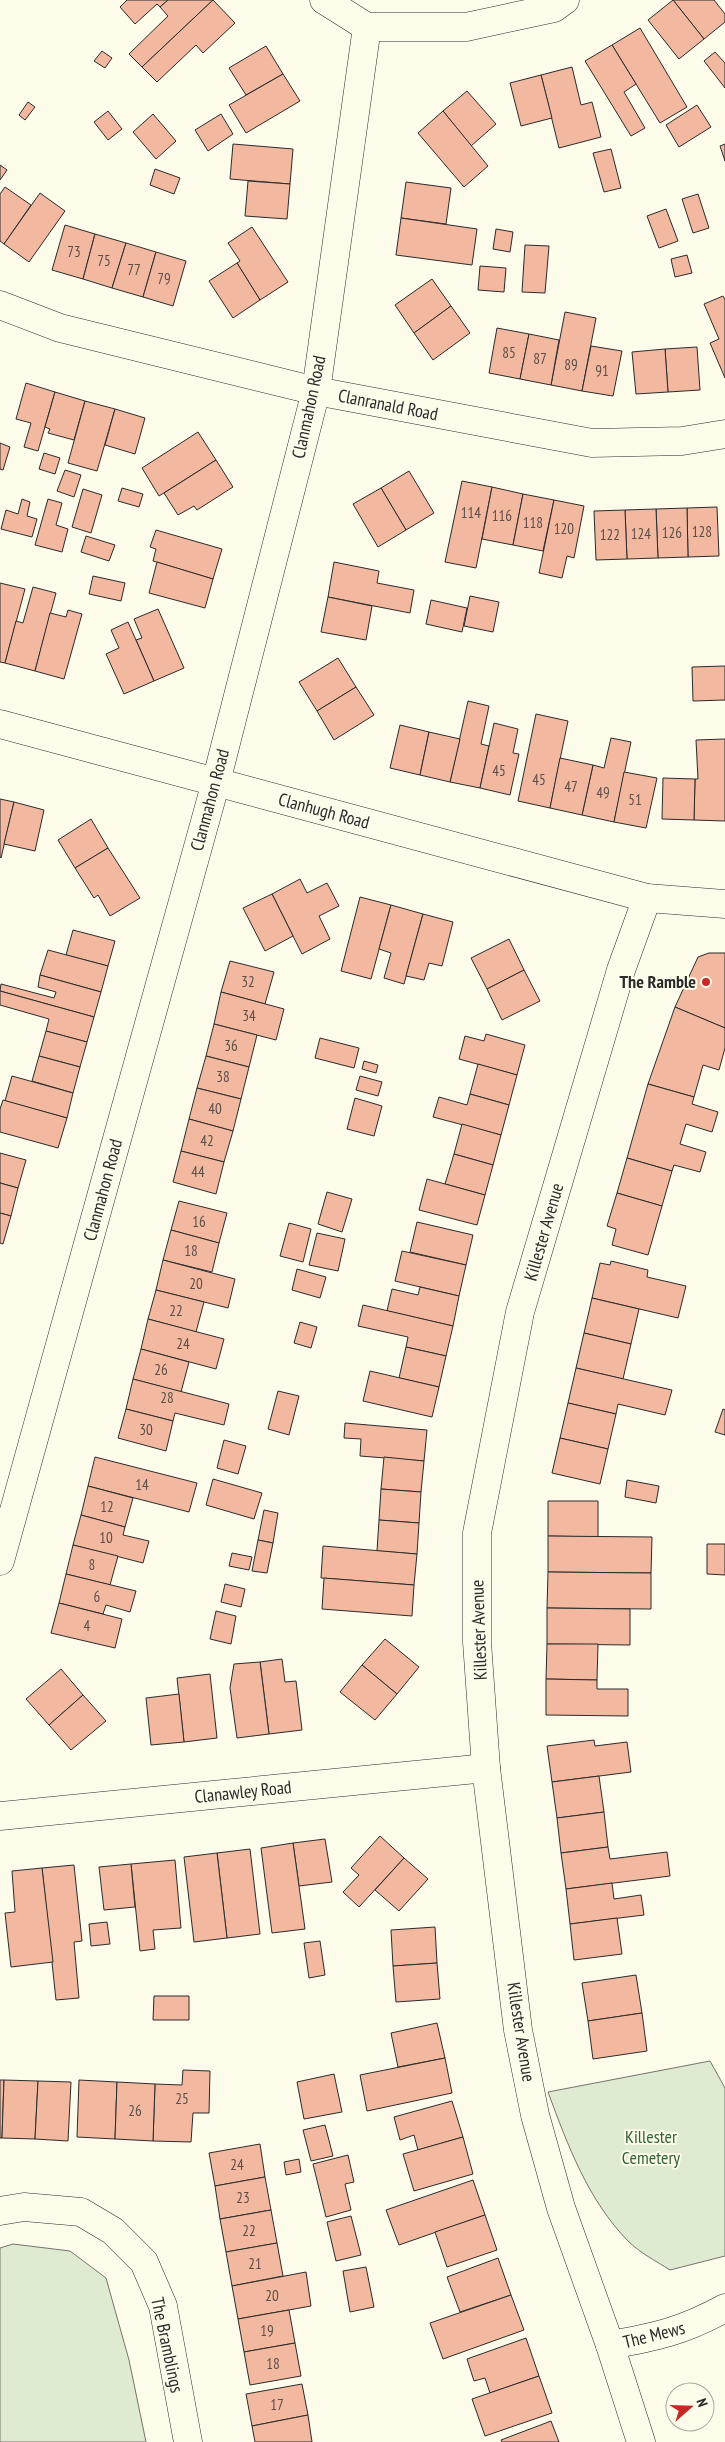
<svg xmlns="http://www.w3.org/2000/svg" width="725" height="2442" font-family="'PT Sans Narrow',sans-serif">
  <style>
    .green { fill: #deebd1; stroke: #74746e }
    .building { fill: #f2b8a0; stroke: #2b2b2b }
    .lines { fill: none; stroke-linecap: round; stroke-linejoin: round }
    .street-casing { stroke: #2b2b2b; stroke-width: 29 }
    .street { stroke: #fdfbea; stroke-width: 28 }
    .poi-dot { fill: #c62828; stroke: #fdfbea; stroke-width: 2 }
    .labels { text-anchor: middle; stroke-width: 4; stroke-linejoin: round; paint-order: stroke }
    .number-label { font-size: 15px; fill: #5d4e48 }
    .street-label { font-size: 18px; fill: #2b2b2b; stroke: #fdfbea }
    .poi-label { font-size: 18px; font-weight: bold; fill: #2b2b2b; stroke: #fdfbea; text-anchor: end }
    .park-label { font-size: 18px; fill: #34623c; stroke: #fdfbea }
  </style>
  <rect width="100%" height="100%" fill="#fdfbea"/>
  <!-- green -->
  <g class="green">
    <path d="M710 2061 725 2088V2256L670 2270C656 2261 640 2253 628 2241 588 2200 568 2146 548 2092Z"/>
    <path d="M13 2244 70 2251 106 2278 129 2360 146 2442H0V2248Z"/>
  </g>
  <!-- building -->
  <g class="building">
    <path d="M127 0H168L160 7 157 4 135 24 120 7Z"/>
    <path d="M168 0H213L142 67 129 54 168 16 160 7Z"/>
    <path d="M213 0 235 23 203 53 196 45 157 82 142 67Z"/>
    <path d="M673 0H714L725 14V22L704 39Z"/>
    <path d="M673 0 704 39 679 59 648 20Z"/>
    <path d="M640 28 687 107 660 123 612 45Z"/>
    <path d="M612 45 636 84 624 92 645 128 631 136 585 61Z"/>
    <path d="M266 46 283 74 246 95 229 68Z"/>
    <path d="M102 51 112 58 105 68 94 61Z"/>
    <path d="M715 52 725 63V88L704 61Z"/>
    <path d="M572 67 581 105 592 102 601 137 559 148 541 75Z"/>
    <path d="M283 74 300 101 246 133 229 105Z"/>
    <path d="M541 75 552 118 521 126 510 83Z"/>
    <path d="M467 91 496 124 471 146 443 111Z"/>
    <path d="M28 102 35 107 25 120 19 115Z"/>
    <path d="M697 105 711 127 679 147 666 125Z"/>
    <path d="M108 111 122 129 108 140 94 122Z"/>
    <path d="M443 111 488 166 464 187 418 133Z"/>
    <path d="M153 114 176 141 156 159 133 132Z"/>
    <path d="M221 114 233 134 208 151 195 130Z"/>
    <path d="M233 144 293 149 290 184 230 179Z"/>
    <path d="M725 144V161L720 146Z"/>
    <path d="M611 149 621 188 604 192 593 153Z"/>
    <path d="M0 165 7 170 0 180Z"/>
    <path d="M155 169 180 178 174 194 150 185Z"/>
    <path d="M248 181 290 184 287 219 245 216Z"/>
    <path d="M406 182 451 188 446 224 401 218Z"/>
    <path d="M5 187 31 205 4 244 0 241V194Z"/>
    <path d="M40 193 65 211 29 262 4 244Z"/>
    <path d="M698 194 709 228 693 233 682 199Z"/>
    <path d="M666 209 678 241 659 248 647 216Z"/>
    <path d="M401 218 477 229 472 265 396 255Z"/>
    <path d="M65 225 95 234 83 279 52 270Z"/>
    <path d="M252 227 288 282 260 300 237 263 240 261 228 243Z"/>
    <path d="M496 229 513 232 510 252 493 249Z"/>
    <path d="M95 234 126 243 112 288 83 279Z"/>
    <path d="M126 243 156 252 143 297 112 288Z"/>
    <path d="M525 245 549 246 545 293 522 292Z"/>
    <path d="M156 252 186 261 173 306 143 297Z"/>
    <path d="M687 255 692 273 675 277 671 259Z"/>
    <path d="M237 263 260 300 233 318 209 281Z"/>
    <path d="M480 266 506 268 504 292 478 290Z"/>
    <path d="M432 279 451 306 414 333 395 305Z"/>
    <path d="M723 296 725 300V378L710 343 719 339 704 304Z"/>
    <path d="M451 306 470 333 433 360 414 333Z"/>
    <path d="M565 312 596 318 582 391 551 385Z"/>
    <path d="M497 328 529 334 520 379 489 373Z"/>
    <path d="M529 334 559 340 551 385 520 379Z"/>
    <path d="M591 346 622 351 613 396 582 391Z"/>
    <path d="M697 347 700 390 668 392 665 349Z"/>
    <path d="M665 349 668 392 636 394 632 352Z"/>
    <path d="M26 383 55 392 38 451 24 447 31 423 16 419Z"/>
    <path d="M55 392 85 401 74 440 48 433 50 429 45 427Z"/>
    <path d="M85 401 115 409 97 471 68 463Z"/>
    <path d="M115 409 145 418 135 454 105 445Z"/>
    <path d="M198 432 216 460 159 496 142 468Z"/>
    <path d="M0 443 10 447 3 470 0 469Z"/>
    <path d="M44 453 60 458 55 474 39 469Z"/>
    <path d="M216 460 233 487 197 510 194 506 178 515 164 493Z"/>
    <path d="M65 470 81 475 74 497 57 491Z"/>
    <path d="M409 471 434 513 406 530 381 488Z"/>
    <path d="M462 481 492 487 476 568 445 562Z"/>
    <path d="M492 487 523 494 513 545 482 539Z"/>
    <path d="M122 488 143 494 139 507 118 501Z"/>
    <path d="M381 488 406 530 378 547 353 504Z"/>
    <path d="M83 489 102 495 91 533 72 527Z"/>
    <path d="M523 494 554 500 543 551 513 545Z"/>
    <path d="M22 499 30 502 27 516 37 519 32 537 1 529 6 510 18 514Z"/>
    <path d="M48 499 62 503 56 525 68 529 62 552 35 545Z"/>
    <path d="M554 500 584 506 574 558 567 556 562 578 539 573Z"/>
    <path d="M717 507 719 556 688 557 687 508Z"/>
    <path d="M687 508 688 557 658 558 656 509Z"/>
    <path d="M656 509 658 558 627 559 625 510Z"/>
    <path d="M625 510 627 559 596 560 594 511Z"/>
    <path d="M156 530 222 549 213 579 153 561 156 549 150 547Z"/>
    <path d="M86 536 115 545 109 561 81 552Z"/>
    <path d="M157 562 213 579 205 608 149 593Z"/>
    <path d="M334 562 379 571 377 583 414 590 410 613 328 597Z"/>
    <path d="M93 576 125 583 121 601 89 594Z"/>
    <path d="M0 583 25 589 5 663 0 662Z"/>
    <path d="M33 587 56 593 35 671 5 663 16 621 23 623Z"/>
    <path d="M470 596 499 602 493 632 464 626Z"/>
    <path d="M328 597 372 606 366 640 321 632Z"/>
    <path d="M431 600 467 608 462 632 426 624Z"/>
    <path d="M158 609 184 668 154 681 136 640 142 638 134 619Z"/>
    <path d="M68 610 82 614 64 679 35 671 50 613 66 617Z"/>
    <path d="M128 622 154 681 124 694 106 654 119 648 111 630Z"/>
    <path d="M338 658 356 687 317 711 299 682Z"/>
    <path d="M725 666V700L693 701 692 667Z"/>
    <path d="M356 687 374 715 334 740 317 711Z"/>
    <path d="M468 701 489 706 481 744 489 746 480 788 450 782Z"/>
    <path d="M536 714 568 721 550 808 518 801Z"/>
    <path d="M494 723 518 729 513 753 519 754 510 795 480 788Z"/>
    <path d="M400 725 429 732 420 775 390 768Z"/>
    <path d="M429 732 460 739 450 782 420 775Z"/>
    <path d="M611 738 631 742 614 822 582 815 593 765 604 768Z"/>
    <path d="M725 739V821L694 820 695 779H698L696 740Z"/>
    <path d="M560 758 593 765 582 815 550 808Z"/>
    <path d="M624 772 657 778 646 828 614 822Z"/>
    <path d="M663 778 695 779 694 820 662 819Z"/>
    <path d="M0 799 14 802 1 858 0 857Z"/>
    <path d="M14 802 44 810 35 851 4 844Z"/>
    <path d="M91 819 108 848 75 868 58 840Z"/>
    <path d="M108 848 140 898 110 916 98 895 94 898 75 868Z"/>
    <path d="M300 879 307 893 327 883 339 906 319 916 330 939 302 954 272 894Z"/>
    <path d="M272 894 293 936 265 951 243 908Z"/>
    <path d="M360 897 391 905 371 979 341 971Z"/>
    <path d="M391 905 423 914 404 984 384 978 391 953 379 949Z"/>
    <path d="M423 914 453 922 442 966 429 963 424 980 406 976Z"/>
    <path d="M73 930 115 941 108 966 66 955Z"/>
    <path d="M509 939 524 970 487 989 471 958Z"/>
    <path d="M48 950 108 966 101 992 40 975Z"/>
    <path d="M709 953H725V1028L675 1007 698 957Z"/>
    <path d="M230 961 274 972 265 1004 221 992Z"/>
    <path d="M524 970 540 1001 502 1020 487 989Z"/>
    <path d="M40 975 101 992 94 1017 0 991 1 984 54 998 56 992 38 987Z"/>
    <path d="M0 991 94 1017 87 1042 46 1031 49 1019 0 1005Z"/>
    <path d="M221 992 284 1009 276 1040 214 1024Z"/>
    <path d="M675 1007 725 1028V1048L719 1070 703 1065 694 1097 648 1084Z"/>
    <path d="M214 1024 257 1035 249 1067 206 1056Z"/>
    <path d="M46 1031 87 1042 80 1067 39 1056Z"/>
    <path d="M486 1034 525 1045 517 1075 459 1059 465 1036 484 1041Z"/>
    <path d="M320 1038 359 1048 354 1068 315 1058Z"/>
    <path d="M39 1056 80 1067 73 1093 32 1081Z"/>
    <path d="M206 1056 249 1067 241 1099 197 1088Z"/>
    <path d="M364 1061 378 1065 376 1073 362 1069Z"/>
    <path d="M478 1064 517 1075 509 1105 470 1094Z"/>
    <path d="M12 1076 73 1093 67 1118 5 1101Z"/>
    <path d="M360 1076 382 1082 378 1096 356 1090Z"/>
    <path d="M648 1084 694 1097 692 1104 718 1112 712 1132 686 1124 680 1144 706 1152 700 1172 674 1165 672 1171 627 1158Z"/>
    <path d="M197 1088 241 1099 233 1131 189 1119Z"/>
    <path d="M470 1094 509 1105 501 1135 433 1117 439 1097 467 1105Z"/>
    <path d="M355 1098 382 1106 374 1136 347 1129Z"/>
    <path d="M3 1100 67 1118 58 1148 0 1132V1109Z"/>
    <path d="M189 1119 233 1131 224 1162 181 1151Z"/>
    <path d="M462 1124 501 1135 493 1165 454 1154Z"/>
    <path d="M181 1151 224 1162 216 1194 173 1182Z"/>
    <path d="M0 1153 26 1160 18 1188 0 1183Z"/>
    <path d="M454 1154 493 1165 485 1195 445 1184Z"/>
    <path d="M627 1158 672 1171 662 1206 617 1193Z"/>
    <path d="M427 1179 485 1195 477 1225 419 1210Z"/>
    <path d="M0 1183 18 1188 11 1216 0 1213Z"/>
    <path d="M327 1192 352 1199 342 1232 318 1224Z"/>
    <path d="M617 1193 662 1206 648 1255 612 1245 616 1229 607 1226Z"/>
    <path d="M179 1201 227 1213 219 1243 171 1230Z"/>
    <path d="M0 1213 11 1216 3 1244 0 1243Z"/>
    <path d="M417 1222 473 1235 466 1265 410 1252Z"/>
    <path d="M289 1223 311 1229 303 1262 280 1256Z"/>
    <path d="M171 1230 219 1243 212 1272 163 1260Z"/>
    <path d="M317 1233 345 1239 338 1271 309 1265Z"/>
    <path d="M402 1251 466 1265 459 1296 395 1281Z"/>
    <path d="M163 1260 235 1279 228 1308 156 1290Z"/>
    <path d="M611 1261 648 1270 647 1277 686 1286 678 1318 592 1298 600 1263 610 1265Z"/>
    <path d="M297 1269 326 1277 320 1298 292 1290Z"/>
    <path d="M420 1287 459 1296 453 1326 387 1311 392 1289 418 1295Z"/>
    <path d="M156 1290 204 1302 196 1332 148 1319Z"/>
    <path d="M592 1298 639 1309 631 1344 584 1333Z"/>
    <path d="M363 1305 453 1326 446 1356 406 1347 408 1337 358 1326Z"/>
    <path d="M148 1319 224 1339 216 1369 141 1349Z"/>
    <path d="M300 1322 317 1327 311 1348 294 1343Z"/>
    <path d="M584 1333 631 1344 623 1379 576 1368Z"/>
    <path d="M406 1347 446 1356 439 1387 399 1378Z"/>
    <path d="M141 1349 189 1362 181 1392 133 1379Z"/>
    <path d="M576 1368 672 1390 665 1415 618 1404 616 1414 568 1403Z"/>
    <path d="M370 1371 439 1387 432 1417 363 1401Z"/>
    <path d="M133 1379 229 1404 224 1425 175 1413 173 1421 126 1409Z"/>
    <path d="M278 1391 299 1396 289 1435 268 1429Z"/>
    <path d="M568 1403 616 1414 608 1449 560 1438Z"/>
    <path d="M126 1409 173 1421 166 1451 118 1438Z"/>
    <path d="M723 1409 725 1410V1435L715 1432Z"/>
    <path d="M345 1423 427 1430 424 1461 360 1456 361 1439 344 1438Z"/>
    <path d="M560 1438 608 1449 600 1484 552 1473Z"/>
    <path d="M224 1440 246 1446 238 1474 217 1468Z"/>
    <path d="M95 1457 197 1483 189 1512 88 1486Z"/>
    <path d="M384 1457 424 1461 421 1492 381 1489Z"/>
    <path d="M213 1479 262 1493 254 1519 206 1505Z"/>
    <path d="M627 1480 659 1486 656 1503 625 1497Z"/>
    <path d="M88 1486 133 1498 125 1527 81 1515Z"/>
    <path d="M381 1489 421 1492 419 1523 379 1520Z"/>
    <path d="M548 1501H598V1537L548 1536Z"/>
    <path d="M264 1510 278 1513 273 1543 258 1540Z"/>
    <path d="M81 1515 125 1527 123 1535 149 1541 143 1563 73 1545Z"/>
    <path d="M379 1520 419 1523 417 1554 377 1551Z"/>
    <path d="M548 1536 652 1537 651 1573 548 1572Z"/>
    <path d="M258 1540 273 1543 267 1573 252 1571Z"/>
    <path d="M707 1544H725V1575L707 1574Z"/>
    <path d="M73 1545 118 1556 110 1585 66 1574Z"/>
    <path d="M323 1546 417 1554 414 1585 321 1578Z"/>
    <path d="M232 1553 252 1557 249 1570 229 1566Z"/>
    <path d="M548 1572 651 1573V1609L547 1608Z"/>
    <path d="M66 1574 136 1591 130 1612 106 1605 103 1614 59 1603Z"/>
    <path d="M324 1578 414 1585 412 1616 322 1609Z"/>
    <path d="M225 1584 245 1589 241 1607 221 1602Z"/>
    <path d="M59 1603 122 1619 115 1648 51 1633Z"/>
    <path d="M547 1608 630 1609V1645L547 1644Z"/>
    <path d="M216 1611 236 1616 231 1644 210 1639Z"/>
    <path d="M385 1639 419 1667 397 1694 362 1665Z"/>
    <path d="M547 1644H598L597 1680 546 1679Z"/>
    <path d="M282 1659 285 1682 296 1681 302 1730 269 1734 260 1662Z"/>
    <path d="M260 1662 269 1734 237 1738 230 1688 234 1664Z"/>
    <path d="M362 1665 397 1694 375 1720 340 1692Z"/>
    <path d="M61 1669 83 1695 49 1725 26 1699Z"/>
    <path d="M210 1674 217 1738 184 1742 177 1678Z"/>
    <path d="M546 1679 597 1680V1689H628V1716L546 1715Z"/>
    <path d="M179 1694 184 1742 151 1745 146 1698Z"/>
    <path d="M83 1695 106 1721 71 1750 49 1725Z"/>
    <path d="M594 1740 595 1746 627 1742 631 1772 552 1782 547 1746Z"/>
    <path d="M599 1776 604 1812 557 1818 552 1782Z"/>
    <path d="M604 1812 608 1847 561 1853 557 1818Z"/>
    <path d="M380 1836 404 1858 359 1907 343 1892 359 1875 351 1868Z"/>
    <path d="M325 1839 332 1882 299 1886 293 1843Z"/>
    <path d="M293 1843 305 1929 272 1933 261 1848Z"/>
    <path d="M608 1847 610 1859 667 1852 670 1876 566 1889 561 1853Z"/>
    <path d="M250 1849 260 1934 227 1938 217 1853Z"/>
    <path d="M217 1853 227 1938 194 1942 184 1857Z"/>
    <path d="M404 1858 428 1879 399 1911 375 1890Z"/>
    <path d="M175 1860 181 1928 153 1930 155 1949 140 1951 131 1864Z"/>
    <path d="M131 1864 135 1907 104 1910 99 1867Z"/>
    <path d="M74 1865 82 1941 74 1942 79 1998 56 2000 42 1868Z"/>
    <path d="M42 1868 53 1962 11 1967 5 1913 15 1912 12 1871Z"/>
    <path d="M612 1883 614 1899 641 1895 644 1915 570 1924 566 1889Z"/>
    <path d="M617 1918 622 1954 574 1960 570 1924Z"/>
    <path d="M107 1922 110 1944 91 1946 89 1924Z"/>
    <path d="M435 1927 437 1963 393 1966 391 1930Z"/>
    <path d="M320 1941 325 1975 309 1978 304 1943Z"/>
    <path d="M437 1963 440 1999 396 2002 393 1966Z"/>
    <path d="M636 1975 642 2013 588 2021 582 1983Z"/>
    <path d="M154 1996H189V2020H153Z"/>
    <path d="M642 2013 647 2051 593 2059 588 2021Z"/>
    <path d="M437 2023 445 2058 398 2067 391 2033Z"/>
    <path d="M445 2058 452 2093 367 2111 360 2075Z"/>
    <path d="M183 2070 210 2071 209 2113H193L191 2142 153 2141 155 2084 182 2085Z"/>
    <path d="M334 2074 342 2112 304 2119 297 2082Z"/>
    <path d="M0 2080H4L2 2138H0Z"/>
    <path d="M4 2080 38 2081 35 2139 2 2138Z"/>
    <path d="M79 2080 117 2082 115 2139 77 2137Z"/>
    <path d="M38 2081 71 2082 68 2141 35 2139Z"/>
    <path d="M117 2082 155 2084 153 2141 115 2139Z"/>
    <path d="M452 2101 463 2137 418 2150 414 2135 400 2140 394 2117Z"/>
    <path d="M325 2125 333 2156 311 2161 303 2130Z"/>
    <path d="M463 2137 473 2174 414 2191 403 2154Z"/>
    <path d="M260 2144 265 2177 215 2186 209 2153Z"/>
    <path d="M348 2155 354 2182 345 2184 351 2210 326 2217 313 2164Z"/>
    <path d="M299 2159 301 2172 286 2175 284 2162Z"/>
    <path d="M265 2177 271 2210 220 2219 215 2186Z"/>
    <path d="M473 2180 485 2215 399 2245 386 2210Z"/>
    <path d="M271 2210 277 2243 226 2252 220 2219Z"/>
    <path d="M485 2215 497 2250 447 2267 435 2232Z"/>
    <path d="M351 2216 361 2255 336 2261 327 2222Z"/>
    <path d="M277 2243 283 2276 232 2286 226 2252Z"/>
    <path d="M498 2258 511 2295 460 2312 447 2277Z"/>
    <path d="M366 2267 374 2307 350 2312 343 2271Z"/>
    <path d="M306 2272 311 2306 238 2319 232 2286Z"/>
    <path d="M511 2295 524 2330 443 2359 430 2323Z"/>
    <path d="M289 2310 295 2343 244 2352 238 2319Z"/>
    <path d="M526 2338 539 2376 490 2393 485 2378 474 2381 467 2359Z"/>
    <path d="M295 2343 301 2376 250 2385 244 2352Z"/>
    <path d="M539 2376 552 2413 485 2436 472 2399Z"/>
    <path d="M302 2384 308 2415 252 2426 246 2394Z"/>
    <path d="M308 2415 312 2442H255L252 2426Z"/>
    <path d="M551 2421 559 2442H502L501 2440Z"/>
  </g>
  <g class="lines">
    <!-- street casing -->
    <g class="street-casing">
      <g id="street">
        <path d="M324 0 367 27H466L554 8 565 0"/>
        <path d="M0 305 60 328 316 391 592 443 682 441 725 434"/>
        <path d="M0 724 647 898 725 904"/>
        <path d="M0 1561 216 782 316 391 367 27"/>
        <path d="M0 1816 486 1768"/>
        <path d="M0 2211 24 2207 81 2212 113 2231 144 2262 163 2306 188 2442"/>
        <path d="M610 2345C656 2337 683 2331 725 2308"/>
        <path d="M641 2442 610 2345 561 2208 535 2115 518 2030 486 1768 477 1642V1533L520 1312 621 970 647 898"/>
      </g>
    </g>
    <!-- street -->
    <use href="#street" class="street"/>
  </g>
  <!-- markers -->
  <circle class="poi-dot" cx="706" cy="982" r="5"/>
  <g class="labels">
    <!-- number labels -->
    <g class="number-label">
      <text x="74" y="257">73</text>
      <text x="104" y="266">75</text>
      <text x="134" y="275">77</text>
      <text x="164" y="284">79</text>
      <text x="509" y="358">85</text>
      <text x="540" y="364">87</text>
      <text x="571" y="370">89</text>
      <text x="602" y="376">91</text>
      <text x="471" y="518">114</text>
      <text x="502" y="521">116</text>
      <text x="533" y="528">118</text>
      <text x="564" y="534">120</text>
      <text x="702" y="537">128</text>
      <text x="672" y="538">126</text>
      <text x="641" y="539">124</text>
      <text x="610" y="540">122</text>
      <text x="499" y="776">45</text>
      <text x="539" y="785">45</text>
      <text x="571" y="792">47</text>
      <text x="603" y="798">49</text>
      <text x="635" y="805">51</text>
      <text x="248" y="987">32</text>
      <text x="249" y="1021">34</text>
      <text x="231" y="1051">36</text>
      <text x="223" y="1082">38</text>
      <text x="215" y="1114">40</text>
      <text x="207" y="1146">42</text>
      <text x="198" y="1177">44</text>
      <text x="199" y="1227">16</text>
      <text x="191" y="1256">18</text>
      <text x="196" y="1289">20</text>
      <text x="176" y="1316">22</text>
      <text x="183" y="1349">24</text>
      <text x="161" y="1375">26</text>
      <text x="167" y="1403">28</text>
      <text x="146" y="1435">30</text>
      <text x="142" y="1490">14</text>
      <text x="107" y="1512">12</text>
      <text x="106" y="1543">10</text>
      <text x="92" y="1570">8</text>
      <text x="97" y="1602">6</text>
      <text x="87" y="1631">4</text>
      <text x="182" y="2104">25</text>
      <text x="135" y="2116">26</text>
      <text x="237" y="2170">24</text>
      <text x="243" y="2203">23</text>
      <text x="249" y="2236">22</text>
      <text x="255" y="2269">21</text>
      <text x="272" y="2301">20</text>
      <text x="267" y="2336">19</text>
      <text x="273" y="2369">18</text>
      <text x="277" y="2410">17</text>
    </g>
    <!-- street labels -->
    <g class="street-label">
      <text transform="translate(388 405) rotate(11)" y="6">Clanranald Road</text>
      <text transform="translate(309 407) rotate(-78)" y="6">Clanmahon Road</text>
      <text transform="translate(210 800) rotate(-75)" y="6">Clanmahon Road</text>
      <text transform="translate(324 811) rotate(15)" y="6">Clanhugh Road</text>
      <text transform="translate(103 1190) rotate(-75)" y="6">Clanmahon Road</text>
      <text transform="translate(544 1232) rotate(-74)" y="6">Killester Avenue</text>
      <text transform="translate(479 1630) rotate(-92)" y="6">Killester Avenue</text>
      <text transform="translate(243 1792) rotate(-6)" y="6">Clanawley Road</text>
      <text transform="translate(521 2032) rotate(81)" y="6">Killester Avenue</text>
      <text transform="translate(654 2335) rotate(-14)" y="6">The Mews</text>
      <text transform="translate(167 2345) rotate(78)" y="6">The Bramblings</text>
    </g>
    <!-- poi labels -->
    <g class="poi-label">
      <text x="696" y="988">The Ramble</text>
    </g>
    <!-- park labels -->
    <g class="park-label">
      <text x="651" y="2143">Killester<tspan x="651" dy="21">Cemetery</tspan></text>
    </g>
  </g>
  <!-- north arrow -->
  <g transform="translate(690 2407) rotate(70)"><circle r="24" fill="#fdfbea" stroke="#a9a89e"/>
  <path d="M0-4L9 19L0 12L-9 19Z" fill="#c62828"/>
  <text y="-8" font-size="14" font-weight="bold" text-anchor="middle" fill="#2b2b2b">N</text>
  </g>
</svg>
